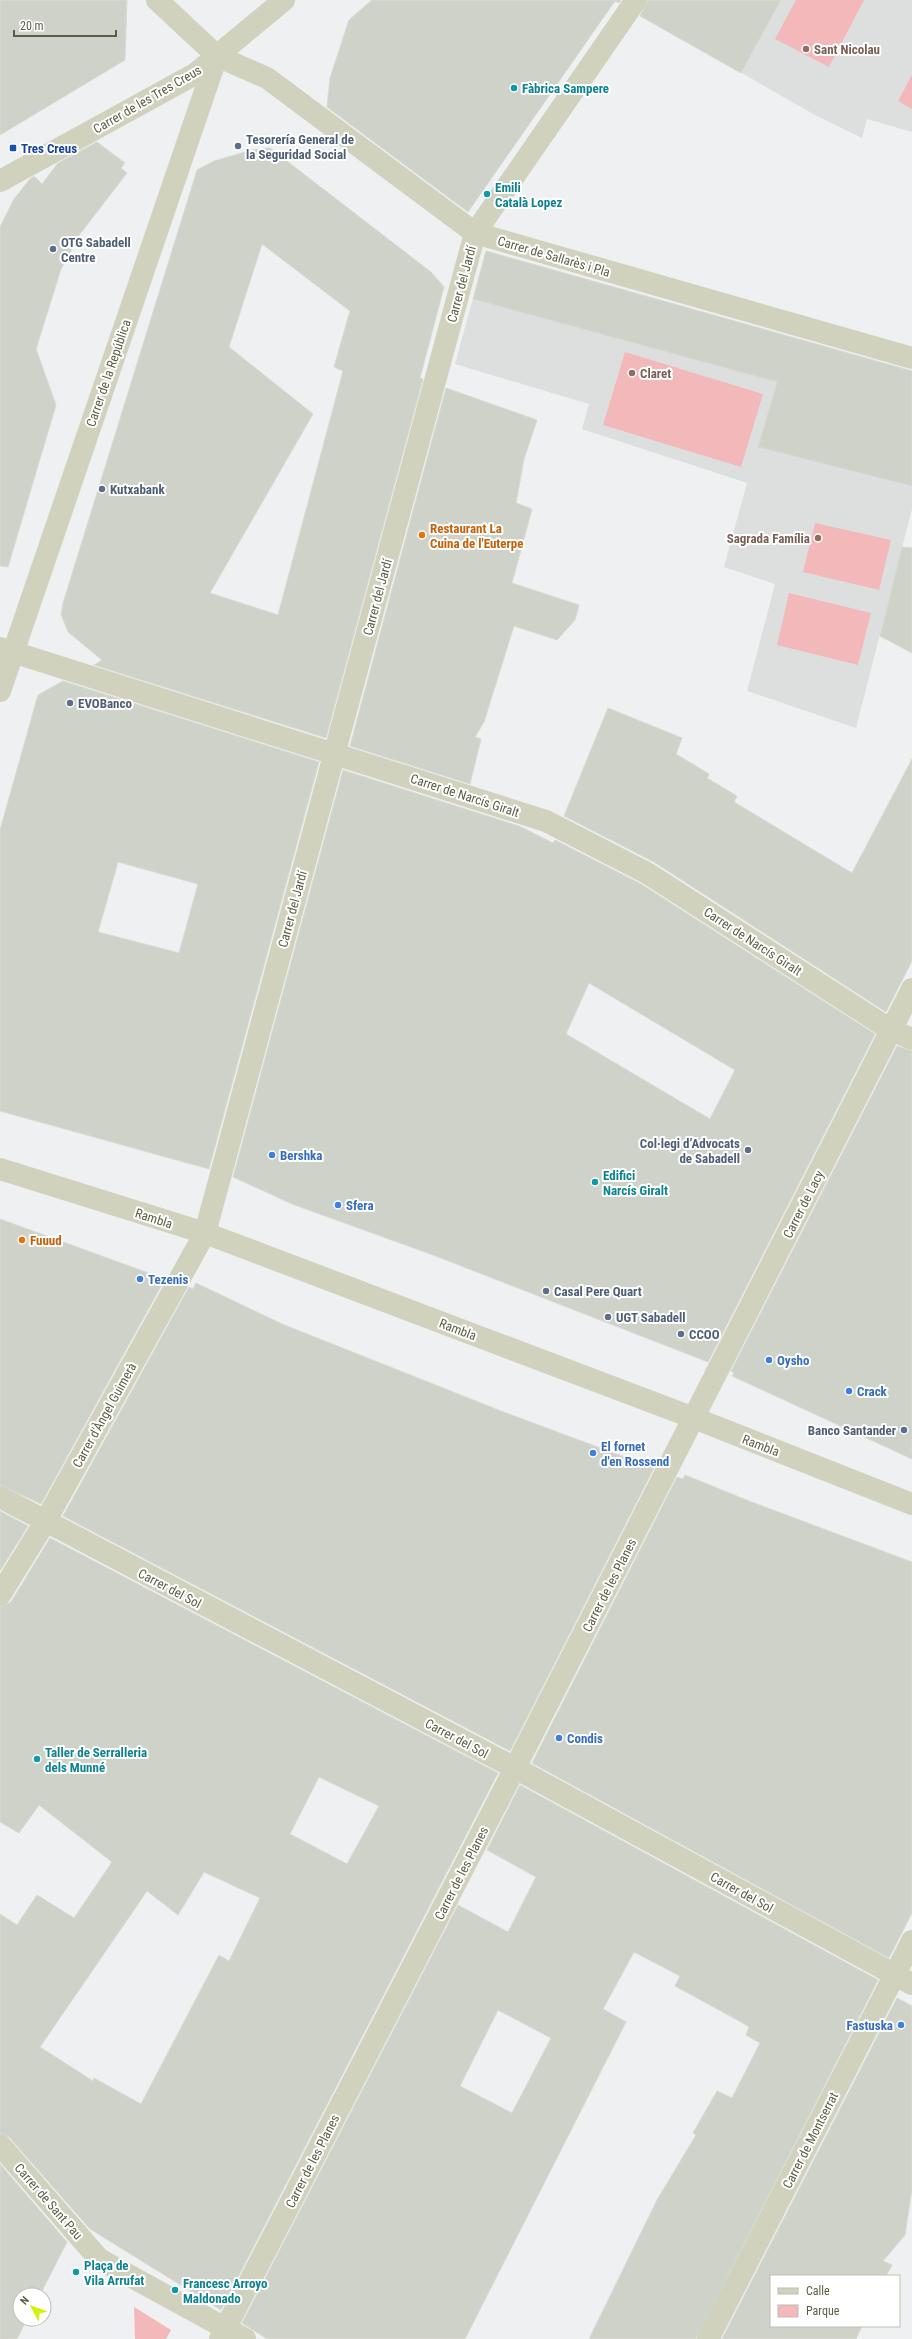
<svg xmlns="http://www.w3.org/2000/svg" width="912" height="2339" font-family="'Roboto Condensed',sans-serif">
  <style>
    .education { fill: #dddfdf }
    .green { fill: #f3b8ba }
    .building { fill: #cfd2c8; stroke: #d8dbd2; fill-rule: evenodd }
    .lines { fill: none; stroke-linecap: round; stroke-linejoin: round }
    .minor { stroke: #d1d2bd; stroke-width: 22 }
    .education-dot { fill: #8d6e63; stroke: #fff; stroke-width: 1.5 }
    .culture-dot { fill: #0f9aa8; stroke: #fff; stroke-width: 1.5 }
    .service-dot { fill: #5c6f8a; stroke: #fff; stroke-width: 1.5 }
    .transit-dot { fill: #1a4fb4; stroke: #fff; stroke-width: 1.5 }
    .food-dot { fill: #e8710a; stroke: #fff; stroke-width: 1.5 }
    .shop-dot { fill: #3f7fe0; stroke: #fff; stroke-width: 1.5 }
    .labels { text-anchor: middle; stroke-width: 4; stroke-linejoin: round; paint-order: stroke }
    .education-label { font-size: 13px; font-weight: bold; fill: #785e54; stroke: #fff; text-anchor: start }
    .culture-label { font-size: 13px; font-weight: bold; fill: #0d838f; stroke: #fff; text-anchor: start }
    .street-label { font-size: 13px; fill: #5d5e45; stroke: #fff }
    .service-label { font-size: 13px; font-weight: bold; fill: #4e5e75; stroke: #fff; text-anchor: start }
    .transit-label { font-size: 13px; font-weight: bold; fill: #164399; stroke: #fff; text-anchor: start }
    .food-label { font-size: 13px; font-weight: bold; fill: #c56008; stroke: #fff; text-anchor: start }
    .shop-label { font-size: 13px; font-weight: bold; fill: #366cbe; stroke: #fff; text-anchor: start }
  </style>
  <rect width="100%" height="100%" fill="#eef0f1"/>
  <!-- education -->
  <g class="education">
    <path d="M651 0H912V132L867 119 862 138 815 115 640 15Z"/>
    <path d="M486 251 912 371V509L856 728 747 691 775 584 724 567 747 483 582 429 589 404 455 364Z"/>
  </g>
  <!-- green -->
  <g class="green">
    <path d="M796 0H864L829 67 775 39Z"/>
    <path d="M912 75V109L898 101Z"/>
    <path d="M625 352 763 394 741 467 603 425Z"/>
    <path d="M815 523 891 540 879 590 803 572Z"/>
    <path d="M789 593 871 613 858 665 777 645Z"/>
    <path d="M134 2307 171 2330 166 2339H135Z"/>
  </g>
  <!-- building -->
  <g class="building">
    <path d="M0 0H127L125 60 0 135Z"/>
    <path d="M372 0H621L619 3 615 1 468 212 327 107 330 78 349 20Z"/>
    <path d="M648 0H781L741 73 640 16Z"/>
    <path d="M97 142 125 163 121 168 127 173 80 234 61 269 36 349 56 405 8 567 0 566V227L14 199 30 179 34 176 42 184 58 163Z"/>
    <path d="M270 148 431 272 444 287 420 378 423 379 326 738 94 665 102 660 68 632 61 614 63 603 197 170 214 161 252 150ZM262 244 350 311 334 367 343 371 278 615 210 593 313 414 229 347Z"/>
    <path d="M486 251 912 371V486L758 447 777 382 473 299Z"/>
    <path d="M446 388 537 420 524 459 516 503 532 509 512 583 579 605 575 620 557 640 514 626 484 722 475 737 481 739 470 784 350 746Z"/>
    <path d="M902 547 912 548V653L880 636Z"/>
    <path d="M63 681 319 762 209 1169 0 1111V830L38 695ZM118 862 198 884 179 953 98 932Z"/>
    <path d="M608 708 682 738 676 754 709 774 707 778 737 796 734 802 852 873 912 759V961L886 1012 654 862 564 816Z"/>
    <path d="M343 770 519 826 553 843 555 840 641 884 875 1034 708 1362 433 1255 292 1204 233 1177ZM589 983 735 1070 710 1119 566 1034Z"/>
    <path d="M897 1046 912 1051V1459L732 1376 734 1373 731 1371Z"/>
    <path d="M0 1219 165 1279 41 1504 0 1485Z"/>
    <path d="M196 1283 282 1324 501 1411 654 1468 510 1751 63 1516 189 1287 193 1289Z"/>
    <path d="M685 1475 749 1501 912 1562V1913L889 1958 532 1763 677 1477 683 1479Z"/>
    <path d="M0 1511 28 1526 0 1571Z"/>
    <path d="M50 1538 498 1773 221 2310 90 2229 9 2137 0 2133V1914L17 1925 37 1895 74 1918 112 1862 39 1805 19 1833 0 1822V1607L11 1602ZM319 1777 379 1806 347 1864 290 1834ZM204 1872 260 1898 229 1961 219 1955 141 2104 94 2078 93 2081 40 2047 147 1891 178 1915Z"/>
    <path d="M520 1785 878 1980 696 2339H589L657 2200 696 2135 693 2133 717 2091 732 2098 760 2043 746 2035 749 2027 741 2022 675 1986 680 1976 634 1952 603 2009 626 2022 465 2339H267L242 2323 458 1905 508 1932 536 1877 487 1850ZM498 2010 551 2038 512 2113 460 2086Z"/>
    <path d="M897 1998 912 2006V2189L905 2235 883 2261 892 2265 886 2276H771V2326H862L856 2339H722Z"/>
    <path d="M0 2164 67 2242 40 2295H20V2319H27L17 2339H0Z"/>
  </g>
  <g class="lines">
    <!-- minor -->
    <g class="minor">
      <path d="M157 0 217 56 267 78 475 233 912 358"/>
      <path d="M0 181 195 74 284 0"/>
      <path d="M0 648 546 821 647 873 891 1030 912 1039"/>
      <path d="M0 691 217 56"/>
      <path d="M0 1169 205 1233 694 1418 912 1504"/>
      <path d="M0 1497 515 1768 912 1984"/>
      <path d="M0 1595 45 1522 205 1233 475 233 636 0"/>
      <path d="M0 2145 99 2259 245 2339"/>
      <path d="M220 2339 515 1768 912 989"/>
      <path d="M708 2339 912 1941"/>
    </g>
  </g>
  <!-- markers -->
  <g class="education-dot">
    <circle cx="806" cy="49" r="4"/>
    <circle cx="632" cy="373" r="4"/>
    <circle cx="818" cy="538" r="4"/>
  </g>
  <g class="culture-dot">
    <circle cx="514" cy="88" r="4"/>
    <circle cx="487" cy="194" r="4"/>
    <circle cx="595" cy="1182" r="4"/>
    <circle cx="37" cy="1759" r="4"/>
    <circle cx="76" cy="2272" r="4"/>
    <circle cx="175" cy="2290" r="4"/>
  </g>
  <g class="service-dot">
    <circle cx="238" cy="146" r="4"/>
    <circle cx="53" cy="249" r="4"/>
    <circle cx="102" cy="489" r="4"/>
    <circle cx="70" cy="703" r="4"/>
    <circle cx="748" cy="1150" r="4"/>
    <circle cx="546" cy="1291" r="4"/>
    <circle cx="608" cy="1317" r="4"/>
    <circle cx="681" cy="1334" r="4"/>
    <circle cx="904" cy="1430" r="4"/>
  </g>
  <rect class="transit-dot" x="9" y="144" width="8" height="8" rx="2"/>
  <g class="food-dot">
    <circle cx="422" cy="535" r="4"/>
    <circle cx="22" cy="1240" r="4"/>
  </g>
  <g class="shop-dot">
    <circle cx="272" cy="1155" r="4"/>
    <circle cx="338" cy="1205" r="4"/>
    <circle cx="140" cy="1279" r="4"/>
    <circle cx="769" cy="1360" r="4"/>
    <circle cx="849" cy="1391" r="4"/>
    <circle cx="593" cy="1453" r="4"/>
    <circle cx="559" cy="1738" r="4"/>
    <circle cx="901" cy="2025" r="4"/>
  </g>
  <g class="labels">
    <!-- education labels -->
    <g class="education-label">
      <text x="814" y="54">Sant Nicolau</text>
      <text x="640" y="378">Claret</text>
      <text x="810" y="543" text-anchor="end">Sagrada Família</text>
    </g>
    <!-- culture labels -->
    <g class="culture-label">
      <text x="522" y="93">Fàbrica Sampere</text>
      <text x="495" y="192">Emili<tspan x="495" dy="15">Català Lopez</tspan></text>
      <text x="603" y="1180">Edifici<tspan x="603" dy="15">Narcís Giralt</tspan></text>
      <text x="45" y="1757">Taller de Serralleria<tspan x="45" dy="15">dels Munné</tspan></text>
      <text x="84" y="2270">Plaça de<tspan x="84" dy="15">Vila Arrufat</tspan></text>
      <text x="183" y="2288">Francesc Arroyo<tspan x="183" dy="15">Maldonado</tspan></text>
    </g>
    <!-- street labels -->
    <g class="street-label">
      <text transform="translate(147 99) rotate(-30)" y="5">Carrer de les Tres Creus</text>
      <text transform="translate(554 256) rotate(16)" y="5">Carrer de Sallarès i Pla</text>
      <text transform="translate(461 284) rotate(-75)" y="5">Carrer del Jardí</text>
      <text transform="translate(108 373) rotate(-71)" y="5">Carrer de la República</text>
      <text transform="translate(377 597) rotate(-75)" y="5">Carrer del Jardí</text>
      <text transform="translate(465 795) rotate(18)" y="5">Carrer de Narcís Giralt</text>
      <text transform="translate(292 909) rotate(-75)" y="5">Carrer del Jardí</text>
      <text transform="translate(753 941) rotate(33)" y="5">Carrer de Narcís Giralt</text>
      <text transform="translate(803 1204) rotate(-63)" y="5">Carrer de Lacy</text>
      <text transform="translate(154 1218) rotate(18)" y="5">Rambla</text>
      <text transform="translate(458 1329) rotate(21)" y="5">Rambla</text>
      <text transform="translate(104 1415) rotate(-61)" y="5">Carrer d'Àngel Guimerà</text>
      <text transform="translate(761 1445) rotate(21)" y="5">Rambla</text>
      <text transform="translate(609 1585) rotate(-63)" y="5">Carrer de les Planes</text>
      <text transform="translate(170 1588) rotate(28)" y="5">Carrer del Sol</text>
      <text transform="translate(457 1738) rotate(28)" y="5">Carrer del Sol</text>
      <text transform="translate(461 1873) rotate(-63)" y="5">Carrer de les Planes</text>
      <text transform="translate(742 1892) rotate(29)" y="5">Carrer del Sol</text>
      <text transform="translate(810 2140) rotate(-63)" y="5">Carrer de Montserrat</text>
      <text transform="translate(312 2161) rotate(-63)" y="5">Carrer de les Planes</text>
      <text transform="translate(49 2201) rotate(49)" y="5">Carrer de Sant Pau</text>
    </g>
    <!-- service labels -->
    <g class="service-label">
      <text x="246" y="144">Tesorería General de<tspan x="246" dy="15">la Seguridad Social</tspan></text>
      <text x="61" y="247">OTG Sabadell<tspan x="61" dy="15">Centre</tspan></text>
      <text x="110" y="494">Kutxabank</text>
      <text x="78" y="708">EVOBanco</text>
      <text x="740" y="1148" text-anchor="end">Col·legi d’Advocats<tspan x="740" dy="15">de Sabadell</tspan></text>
      <text x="554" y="1296">Casal Pere Quart</text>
      <text x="616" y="1322">UGT Sabadell</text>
      <text x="689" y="1339">CCOO</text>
      <text x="896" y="1435" text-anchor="end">Banco Santander</text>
    </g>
    <!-- transit labels -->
    <g class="transit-label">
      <text x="21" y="153">Tres Creus</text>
    </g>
    <!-- food labels -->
    <g class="food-label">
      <text x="430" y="533">Restaurant La<tspan x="430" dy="15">Cuina de l'Euterpe</tspan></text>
      <text x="30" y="1245">Fuuud</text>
    </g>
    <!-- shop labels -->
    <g class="shop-label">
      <text x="280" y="1160">Bershka</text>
      <text x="346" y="1210">Sfera</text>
      <text x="148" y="1284">Tezenis</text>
      <text x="777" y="1365">Oysho</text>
      <text x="857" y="1396">Crack</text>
      <text x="601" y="1451">El fornet<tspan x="601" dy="15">d'en Rossend</tspan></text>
      <text x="567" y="1743">Condis</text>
      <text x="893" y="2030" text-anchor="end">Fastuska</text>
    </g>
  </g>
  <!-- legend -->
  <rect x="770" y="2275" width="130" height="52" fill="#ffffff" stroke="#bebfb5"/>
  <rect x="778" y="2288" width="20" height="6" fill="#d1d2bd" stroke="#bebfb5"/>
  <text x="806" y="2295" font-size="12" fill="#5d5e45">Calle</text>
  <rect x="778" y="2305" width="20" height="12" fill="#f3b8ba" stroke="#bebfb5"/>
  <text x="806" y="2315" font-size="12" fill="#5d5e45">Parque</text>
  <!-- north arrow -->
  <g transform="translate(32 2307) rotate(311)"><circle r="19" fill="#ffffff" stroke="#bebfb5"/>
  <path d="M0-3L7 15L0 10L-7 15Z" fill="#d0f307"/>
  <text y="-6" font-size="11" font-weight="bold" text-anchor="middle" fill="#5d5e45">N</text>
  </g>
  <!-- scale -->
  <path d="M14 30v6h102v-6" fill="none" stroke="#5d5e45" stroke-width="2"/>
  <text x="20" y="30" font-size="12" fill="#5d5e45" stroke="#ffffff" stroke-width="3" paint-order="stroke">20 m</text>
</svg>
